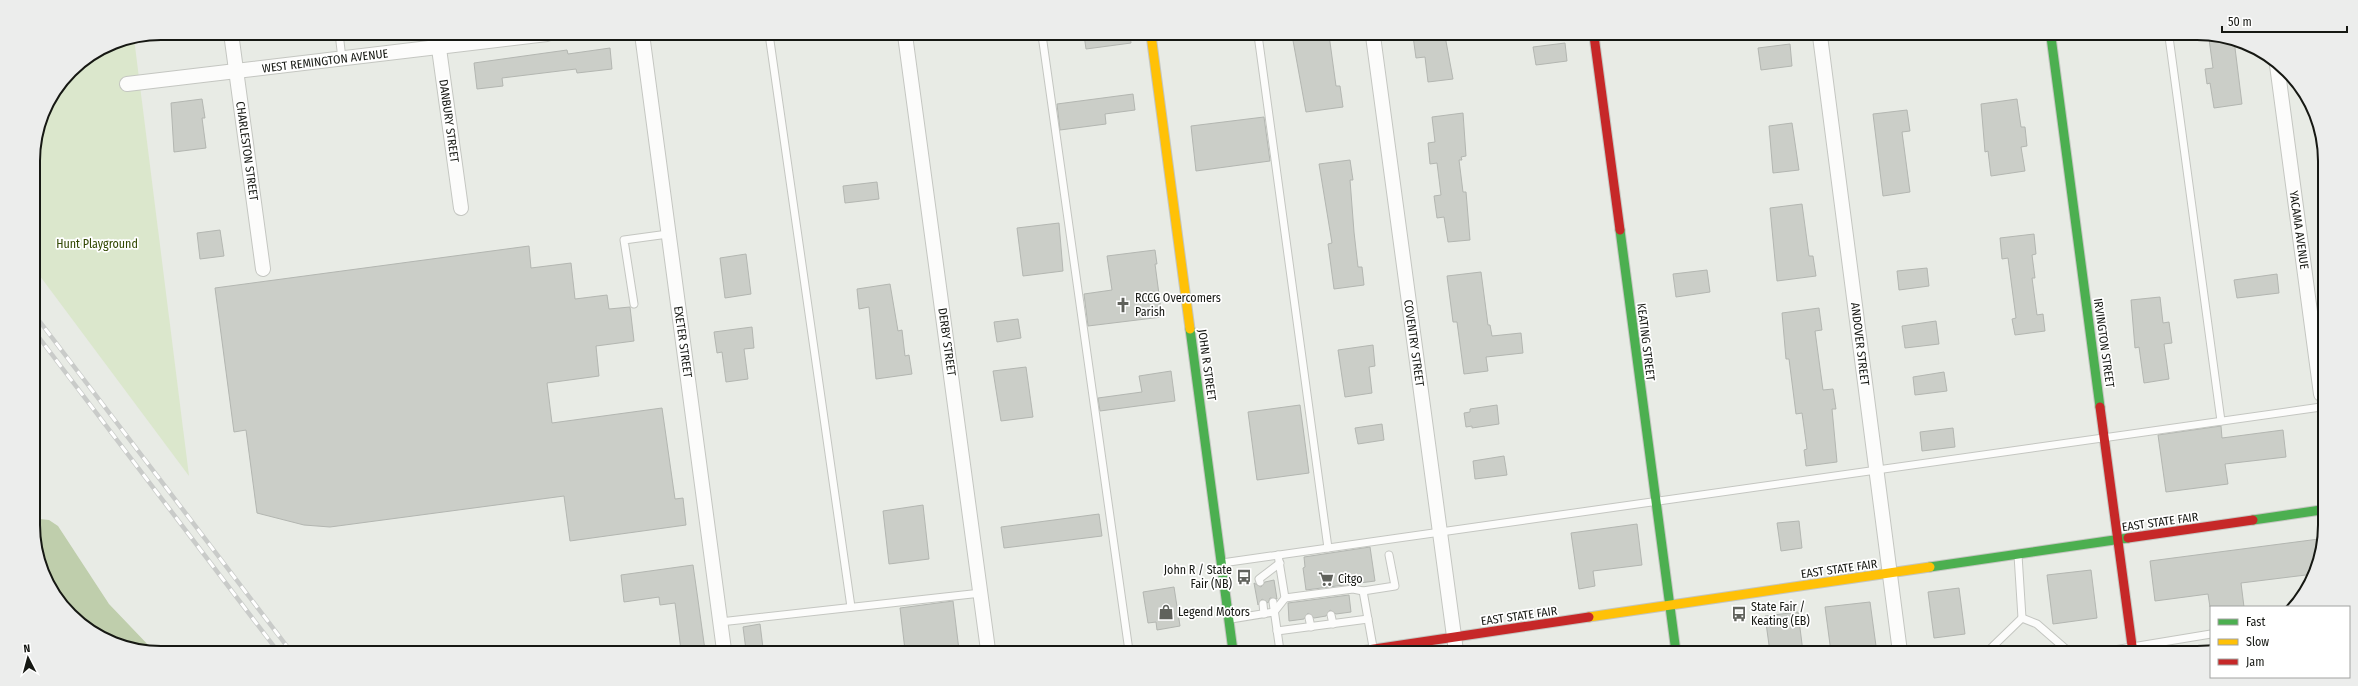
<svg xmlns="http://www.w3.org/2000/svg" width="2358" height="686" font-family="'Fira Sans Condensed',sans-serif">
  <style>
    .green { fill: #dbe7cc }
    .water { fill: #bfceac }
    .building { fill: #cbcec8; stroke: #b3b6b1 }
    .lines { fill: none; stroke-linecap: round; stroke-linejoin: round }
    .lane-casing { stroke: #c4c6c1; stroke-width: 9 }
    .street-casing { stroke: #c4c6c1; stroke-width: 16 }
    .fast-casing { stroke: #c4c6c1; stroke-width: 11 }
    .slow-casing { stroke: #c4c6c1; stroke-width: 11 }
    .jam-casing { stroke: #c4c6c1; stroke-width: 11 }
    .lane { stroke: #fcfcfb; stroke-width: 7 }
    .street { stroke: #fcfcfb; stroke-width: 14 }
    .fast { stroke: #4caf50; stroke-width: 9 }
    .slow { stroke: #ffc107; stroke-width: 9 }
    .jam { stroke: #c62828; stroke-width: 9 }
    .rail-casing { stroke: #c9cbc9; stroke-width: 4.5 }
    .rail { stroke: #fff; stroke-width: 3; stroke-dasharray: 9; stroke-linecap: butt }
    .labels { text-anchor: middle; stroke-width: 3.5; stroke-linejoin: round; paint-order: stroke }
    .street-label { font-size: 12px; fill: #161813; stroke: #fff }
    .park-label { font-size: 12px; fill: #314700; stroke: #fff }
    .poi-label { font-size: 12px; fill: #161813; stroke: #fff; text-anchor: start }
    .rim { fill: none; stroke: #161813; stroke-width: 2 }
  </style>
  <rect width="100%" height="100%" fill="#e8ebe5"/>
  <!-- green -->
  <path class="green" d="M134 38 189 476 34 268 33 153 43 112 71 70 112 43Z"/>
  <!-- water -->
  <path class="water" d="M40 519 49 520 58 526 109 604 152 649H128L97 636 65 609 35 550V521Z"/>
  <!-- building -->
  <g class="building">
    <path d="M1084 35H1130L1131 43 1086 49Z"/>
    <path d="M1292 35H1329L1336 86H1340L1343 107 1306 112Z"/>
    <path d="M1413 36H1445L1453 79 1428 82 1425 57 1416 58Z"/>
    <path d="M2230 37 2234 40 2242 104 2214 108 2210 83 2207 84 2205 69 2213 68 2209 39Z"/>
    <path d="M1565 43 1567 61 1536 65 1533 47Z"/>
    <path d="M1790 44 1792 66 1761 70 1758 48Z"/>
    <path d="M610 48 612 69 577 73 576 69 502 78 503 86 477 89 474 63 567 50 568 54Z"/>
    <path d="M1133 94 1135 110 1105 114 1106 124 1060 130 1057 104Z"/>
    <path d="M202 99 205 118H202L206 148 174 152 171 103Z"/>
    <path d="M2017 99 2021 127H2025L2027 146 2021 147 2025 171 1991 176 1988 151 1985 152 1981 104Z"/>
    <path d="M1907 110 1910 131 1902 132 1910 192 1883 196 1873 114Z"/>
    <path d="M1463 113 1466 156 1461 157 1462 160H1459L1463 192H1466L1470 240 1448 242 1444 217 1437 218 1434 196 1441 195 1437 163 1430 164 1428 143 1435 142 1432 117Z"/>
    <path d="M1264 117 1270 161 1196 171 1191 126Z"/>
    <path d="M1792 123 1799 170 1773 173 1769 126Z"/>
    <path d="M1350 160 1353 180H1350L1354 232 1358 267H1362L1364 285 1334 289 1328 244 1332 243 1319 164Z"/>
    <path d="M877 182 879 199 845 203 843 186Z"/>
    <path d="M1802 204 1809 256H1813L1816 276 1777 281 1770 208Z"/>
    <path d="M1059 223 1063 271 1023 276 1017 228Z"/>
    <path d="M220 230 224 256 200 259 197 233Z"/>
    <path d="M2034 234 2036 254 2032 255 2035 278H2032L2037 315 2043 314 2045 331 2015 335 2012 319 2016 318 2008 258 2002 259 2000 238Z"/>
    <path d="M529 246 531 268 571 263 575 299 607 295 609 309 630 307 634 341 596 346 599 376 547 383 552 423 662 408 675 499 683 498 686 525 570 541 564 496 330 527 304 525 257 513 246 430 234 432 215 288Z"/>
    <path d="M1155 250 1157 264H1155L1162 317 1088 326 1084 294 1112 290 1107 256Z"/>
    <path d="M746 254 751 294 725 298 720 258Z"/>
    <path d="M1927 268 1929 286 1899 290 1897 271Z"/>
    <path d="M1707 270 1710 292 1676 297 1673 274Z"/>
    <path d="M1481 272 1488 325H1490L1492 336 1521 333 1523 353 1486 357 1488 371 1464 374 1457 322H1453L1447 276Z"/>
    <path d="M2277 274 2279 293 2237 298 2234 280Z"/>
    <path d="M890 284 898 331 902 330 905 356 909 355 912 374 876 379 869 307 859 309 857 289Z"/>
    <path d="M2160 297 2163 323 2169 322 2172 343 2164 344 2169 379 2144 383 2139 347 2135 348 2131 300Z"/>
    <path d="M1819 308 1822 330 1815 331 1823 390 1833 389 1836 409H1832L1837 462 1806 466 1804 450 1807 449 1802 413 1796 414 1789 359H1786L1782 313Z"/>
    <path d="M1018 319 1021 338 997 342 994 322Z"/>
    <path d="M1936 321 1939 344 1905 348 1902 326Z"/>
    <path d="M752 327 754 348 744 349 748 379 726 382 722 352 717 353 714 332Z"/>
    <path d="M1373 345 1375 366 1369 367 1372 393 1345 397 1338 350Z"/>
    <path d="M1026 367 1033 417 1001 421 993 371Z"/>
    <path d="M1171 371 1175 401 1100 411 1098 398 1142 392 1139 376Z"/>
    <path d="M1944 372 1947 391 1915 395 1913 377Z"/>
    <path d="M1300 405 1309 473 1257 480 1248 412Z"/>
    <path d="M1497 405 1499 424 1472 428V426L1466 427 1464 413 1470 412V409Z"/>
    <path d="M1382 424 1384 440 1358 444 1355 428Z"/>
    <path d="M2221 426 2222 438 2283 430 2286 457 2225 464 2228 484 2166 492 2158 435Z"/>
    <path d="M1953 428 1955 447 1922 451 1920 432Z"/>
    <path d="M1504 456 1507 475 1475 479 1473 461Z"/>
    <path d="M923 505 929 559 889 564 883 511Z"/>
    <path d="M1099 514 1102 536 1004 548 1001 527Z"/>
    <path d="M1799 521 1802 548 1781 551 1777 523Z"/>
    <path d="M1637 524 1642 565 1593 571 1595 586 1579 589 1571 533Z"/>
    <path d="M2319 539 2321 558 2314 574 2241 583 2244 607H2210L2208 594 2155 601 2150 561Z"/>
    <path d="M1370 547 1375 581 1306 590 1303 568 1305 567 1304 557Z"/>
    <path d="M693 565 698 600 705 650H681L675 603 660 605 659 597 624 602 621 575Z"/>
    <path d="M2091 570 2097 618 2053 624 2047 575Z"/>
    <path d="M1274 580 1277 599 1270 598 1268 603 1262 599 1258 605 1254 583 1261 587 1265 582Z"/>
    <path d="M1174 587 1180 626 1157 630 1156 622 1148 623 1143 592Z"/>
    <path d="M1959 588 1965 634 1934 638 1928 592Z"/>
    <path d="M1349 595 1351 612 1336 614 1330 610 1326 616 1314 618 1308 613 1304 619 1289 621 1288 603Z"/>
    <path d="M953 601 959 650H905L900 608Z"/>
    <path d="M1870 602 1876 646 1831 652 1825 607Z"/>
    <path d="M1798 612 1803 652H1770L1765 616Z"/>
    <path d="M760 624 763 648 746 650 743 627Z"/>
  </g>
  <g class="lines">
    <!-- lane casing -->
    <g class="lane-casing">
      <g id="lane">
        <path d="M339 33 342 59"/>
        <path d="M769 34 851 607"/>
        <path d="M1042 35 1129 651"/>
        <path d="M1258 35 1328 548"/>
        <path d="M2169 37 2221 421"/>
        <path d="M634 304 624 240 668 234"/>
        <path d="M2018 555 2022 618"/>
        <path d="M1222 563 2321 407"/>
        <path d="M1260 582 1259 579 1280 563"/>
        <path d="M1285 598 1353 589 1363 591"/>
        <path d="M1273 602 1280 651"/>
        <path d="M1263 604 1264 614"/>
        <path d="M1331 615 1333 624"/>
        <path d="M1309 618 1311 627"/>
        <path d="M1231 619 1274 612 1285 598 1278 555"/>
        <path d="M720 622 981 593"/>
        <path d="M1277 631 1368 619"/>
        <path d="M1373 647 1363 591 1395 586 1389 555"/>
        <path d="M1987 652 2022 618 2037 624 2068 651 2078 652"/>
        <path d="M2096 653 2211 634"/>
      </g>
    </g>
    <!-- street casing -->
    <g class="street-casing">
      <g id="street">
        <path d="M231 33 263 269"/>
        <path d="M437 34 461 208"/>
        <path d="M642 34 724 650"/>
        <path d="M905 35 988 650"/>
        <path d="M1373 36 1456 651"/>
        <path d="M1820 36 1900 652"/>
        <path d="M2277 65 2321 394"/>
        <path d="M127 84 547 34"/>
      </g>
    </g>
    <!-- fast casing -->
    <g class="fast-casing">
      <g id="fast">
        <path d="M2051 37 2100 407"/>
        <path d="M1620 230 1676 652"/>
        <path d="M1190 329 1233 651"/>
        <path d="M2253 520 2321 510"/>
        <path d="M1930 567 2128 538"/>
      </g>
    </g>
    <!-- slow casing -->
    <g class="slow-casing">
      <g id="slow">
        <path d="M1151 35 1190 329"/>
        <path d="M1589 617 1930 567"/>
      </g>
    </g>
    <!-- jam casing -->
    <g class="jam-casing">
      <g id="jam">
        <path d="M1594 36 1620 230"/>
        <path d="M2100 407 2133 653"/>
        <path d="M2128 538 2253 520"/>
        <path d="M1361 651 1589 617"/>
      </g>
    </g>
    <!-- lane -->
    <use href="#lane" class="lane"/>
    <!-- street -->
    <use href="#street" class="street"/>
    <!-- fast -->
    <use href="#fast" class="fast"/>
    <!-- slow -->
    <use href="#slow" class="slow"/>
    <!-- jam -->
    <use href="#jam" class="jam"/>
    <!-- rail casing -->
    <g class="rail-casing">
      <g id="rail">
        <path d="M34 314 289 649"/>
        <path d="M34 331 276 649"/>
      </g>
    </g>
    <!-- rail -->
    <use href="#rail" class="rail"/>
  </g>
  <!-- icons -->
  <defs>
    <g id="church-bare" transform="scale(1.2)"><path d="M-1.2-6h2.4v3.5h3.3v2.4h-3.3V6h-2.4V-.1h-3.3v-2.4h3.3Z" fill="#60625c" stroke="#fff" stroke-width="2.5" paint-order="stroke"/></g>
    <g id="bus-bare" transform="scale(1.2)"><path d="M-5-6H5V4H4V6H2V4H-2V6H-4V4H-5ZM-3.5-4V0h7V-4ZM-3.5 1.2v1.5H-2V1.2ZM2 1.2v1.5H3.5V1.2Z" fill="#60625c" stroke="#fff" stroke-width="2.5" paint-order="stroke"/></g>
    <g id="supermarket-bare" transform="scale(1.2)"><path d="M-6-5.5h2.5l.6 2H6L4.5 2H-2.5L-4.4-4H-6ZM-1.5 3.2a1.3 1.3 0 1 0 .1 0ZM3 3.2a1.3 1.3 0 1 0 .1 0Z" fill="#60625c" stroke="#fff" stroke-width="2.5" paint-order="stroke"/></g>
    <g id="shop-bare" transform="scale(1.2)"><path d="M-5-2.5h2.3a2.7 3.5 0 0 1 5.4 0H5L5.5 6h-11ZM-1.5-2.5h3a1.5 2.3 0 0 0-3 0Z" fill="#60625c" stroke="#fff" stroke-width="2.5" paint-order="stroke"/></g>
  </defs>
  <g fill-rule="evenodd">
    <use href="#church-bare" x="1123" y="305"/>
    <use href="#bus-bare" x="1244" y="577"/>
    <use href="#supermarket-bare" x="1326" y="579"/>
    <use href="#shop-bare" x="1166" y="612"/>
    <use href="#bus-bare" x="1739" y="614"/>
  </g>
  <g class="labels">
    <!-- street labels -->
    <g class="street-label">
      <text transform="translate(325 61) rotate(-7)" y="4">WEST REMINGTON AVENUE</text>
      <text transform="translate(449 121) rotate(82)" y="4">DANBURY STREET</text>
      <text transform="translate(247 151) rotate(82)" y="4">CHARLESTON STREET</text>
      <text transform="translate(2299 230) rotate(82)" y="4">YACAMA AVENUE</text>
      <text transform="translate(683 342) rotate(82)" y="4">EXETER STREET</text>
      <text transform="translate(947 342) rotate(82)" y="4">DERBY STREET</text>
      <text transform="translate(1646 342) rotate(83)" y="4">KEATING STREET</text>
      <text transform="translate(1414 343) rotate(82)" y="4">COVENTRY STREET</text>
      <text transform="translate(2104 343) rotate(82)" y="4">IRVINGTON STREET</text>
      <text transform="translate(1860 344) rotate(83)" y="4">ANDOVER STREET</text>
      <text transform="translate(1207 365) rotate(82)" y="4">JOHN R STREET</text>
      <text transform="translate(2160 522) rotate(-8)" y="4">EAST STATE FAIR</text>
      <text transform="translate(1839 569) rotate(-8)" y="4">EAST STATE FAIR</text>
      <text transform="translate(1519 616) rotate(-8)" y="4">EAST STATE FAIR</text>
    </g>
    <!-- park labels -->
    <g class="park-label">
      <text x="97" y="248">Hunt Playground</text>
    </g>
    <!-- poi labels -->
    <g class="poi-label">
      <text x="1135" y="302">RCCG Overcomers<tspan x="1135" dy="14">Parish</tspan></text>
      <text x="1232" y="574" text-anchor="end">John R / State<tspan x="1232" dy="14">Fair (NB)</tspan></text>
      <text x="1338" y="583">Citgo</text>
      <text x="1751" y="611">State Fair /<tspan x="1751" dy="14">Keating (EB)</tspan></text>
      <text x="1178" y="616">Legend Motors</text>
    </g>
  </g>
  <!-- crop -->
  <path d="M0 0H2358V686H0ZM161 40H2197A121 121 0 0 1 2318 161V525A121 121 0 0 1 2197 646H161A121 121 0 0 1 40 525V161A121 121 0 0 1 161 40Z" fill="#ecedec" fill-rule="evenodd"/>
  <path class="rim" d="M161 40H2197A121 121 0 0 1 2318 161V525A121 121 0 0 1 2197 646H161A121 121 0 0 1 40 525V161A121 121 0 0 1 161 40Z"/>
  <!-- legend -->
  <rect x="2210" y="606" width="140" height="72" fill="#ffffff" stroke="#a2a3a1"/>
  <rect x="2218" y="619" width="20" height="6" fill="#4caf50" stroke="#a2a3a1"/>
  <text x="2246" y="626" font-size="12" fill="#161813">Fast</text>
  <rect x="2218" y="639" width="20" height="6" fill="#ffc107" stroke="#a2a3a1"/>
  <text x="2246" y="646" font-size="12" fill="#161813">Slow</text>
  <rect x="2218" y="659" width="20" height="6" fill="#c62828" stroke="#a2a3a1"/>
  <text x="2246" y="666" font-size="12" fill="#161813">Jam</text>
  <!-- north arrow -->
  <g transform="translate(28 658) rotate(354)" stroke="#ffffff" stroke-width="3" paint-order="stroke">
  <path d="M0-3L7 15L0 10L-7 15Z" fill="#161813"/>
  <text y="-6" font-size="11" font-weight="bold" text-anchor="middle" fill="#161813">N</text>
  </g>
  <!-- scale -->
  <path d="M2222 26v6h125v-6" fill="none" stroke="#161813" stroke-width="2"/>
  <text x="2228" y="26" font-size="12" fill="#161813" stroke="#ffffff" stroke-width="3" paint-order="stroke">50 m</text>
</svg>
